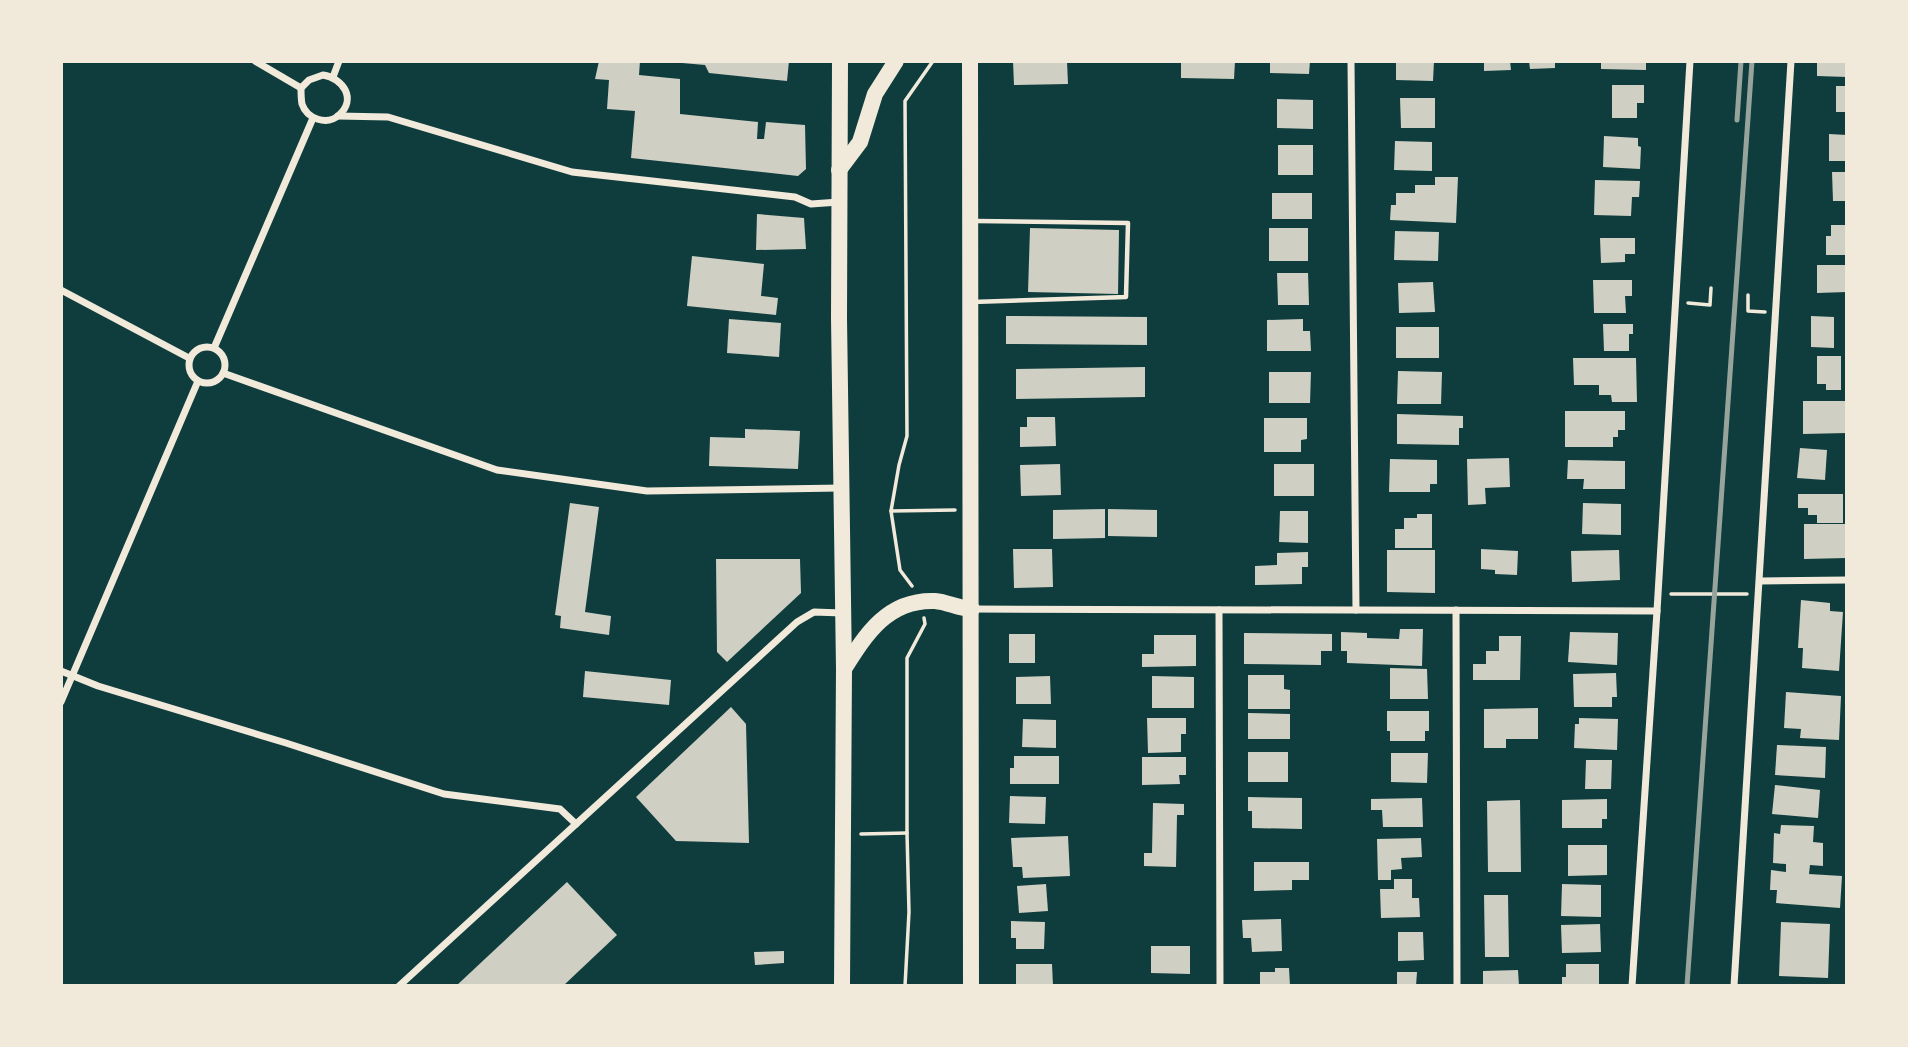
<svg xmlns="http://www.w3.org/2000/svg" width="1908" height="1047" font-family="'PT Sans Narrow',sans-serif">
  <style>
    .building { fill: #cfcfc3 }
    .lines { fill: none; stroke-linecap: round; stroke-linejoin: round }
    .path { stroke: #f1e9da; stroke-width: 3.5 }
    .service { stroke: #f1e9da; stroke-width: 4.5 }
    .minor { stroke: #f1e9da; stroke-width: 7 }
    .trunk { stroke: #f1e9da; stroke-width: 16 }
    .rail { stroke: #97a49c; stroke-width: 5 }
  </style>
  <rect width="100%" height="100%" fill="#0f3d3e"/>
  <!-- building -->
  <g class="building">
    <path d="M599 61H640L639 75 680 79V114L758 122 757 139H764L766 122 805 125 806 169 798 176 631 158 635 111 607 109 609 80 595 79Z"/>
    <path d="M682 61H789L787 81 709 73 705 65 682 63Z"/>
    <path d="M1013 61H1067L1068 84 1014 85Z"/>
    <path d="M1181 61H1235L1234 79 1181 78Z"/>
    <path d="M1270 61H1310L1309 74 1270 73Z"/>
    <path d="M1396 61H1434L1433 81 1396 80Z"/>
    <path d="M1484 61H1510L1511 70 1484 71Z"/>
    <path d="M1529 61H1555V68L1530 69Z"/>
    <path d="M1601 61H1646V70L1601 69Z"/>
    <path d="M1817 61H1847V77L1817 76Z"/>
    <path d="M1612 85H1644V103H1637V118H1612Z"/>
    <rect x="1836" y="86" width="11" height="26"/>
    <path d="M1400 98H1435V128H1401Z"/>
    <path d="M1277 99 1313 100V129L1277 128Z"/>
    <path d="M1829 134 1847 135V161H1829Z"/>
    <path d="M1604 136 1638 138V146L1641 147 1640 169 1603 167Z"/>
    <path d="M1395 141 1432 142V171L1394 170Z"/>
    <rect x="1278" y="145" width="35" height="30"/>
    <path d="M1832 172H1847V201H1833Z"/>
    <path d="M1435 177H1458L1456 223 1390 220 1391 205H1396V193H1415V185H1435Z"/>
    <path d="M1595 180 1640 181 1639 197H1632L1631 216 1594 215Z"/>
    <rect x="1272" y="193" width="40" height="26"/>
    <path d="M757 214 804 218 806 249 756 250Z"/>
    <path d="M1831 225H1847V255H1826V236H1831Z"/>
    <path d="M1030 228 1119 230 1118 294 1028 292Z"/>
    <rect x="1269" y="228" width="39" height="33"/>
    <path d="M1395 231 1439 232 1438 261 1394 260Z"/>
    <path d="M1600 238H1635V254H1625V262L1601 263Z"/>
    <path d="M692 256 764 264 761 296 778 298 776 315 687 306Z"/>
    <path d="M1817 265H1847V292L1817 293Z"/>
    <path d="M1277 273H1308L1309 305H1278Z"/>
    <path d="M1593 280H1632V296H1625L1626 313H1594Z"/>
    <path d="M1433 282 1435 312 1399 313 1398 283Z"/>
    <path d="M1006 316 1147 317V345L1006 344Z"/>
    <path d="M1811 316 1834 317V348L1811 347Z"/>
    <path d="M729 319 781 323 779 357 727 353Z"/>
    <path d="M1303 319V331H1310L1311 351H1267V320Z"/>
    <path d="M1603 324H1633V334H1629V351H1604Z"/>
    <rect x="1396" y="327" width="43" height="31"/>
    <path d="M1817 356H1841V390H1826V384H1817Z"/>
    <path d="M1573 358H1636L1637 402H1612L1611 395H1599V385H1574Z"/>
    <path d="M1145 367V397L1016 399V369Z"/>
    <path d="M1398 371 1442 372 1441 404H1397Z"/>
    <path d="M1269 372H1311L1310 403H1269Z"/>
    <path d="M1803 401H1847V433L1803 434Z"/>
    <path d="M1565 411H1625V430H1618V437H1613V447H1565Z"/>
    <path d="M1397 414 1463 416V428H1459V445L1397 444Z"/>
    <path d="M1027 417H1055L1056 446 1020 447V427H1027Z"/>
    <path d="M1264 418H1307V439L1301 440V452H1264Z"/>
    <path d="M745 429 800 431 798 469 709 466 710 437 745 438Z"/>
    <path d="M1800 448 1827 450 1825 480 1797 478Z"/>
    <path d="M1509 458 1510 487 1485 488 1486 504 1468 505 1467 459Z"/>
    <path d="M1390 459 1437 460V484H1430V492H1389Z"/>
    <path d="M1568 460 1625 461V489H1583L1584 479H1567Z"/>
    <path d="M1060 464 1061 495 1021 496 1020 465Z"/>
    <rect x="1274" y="464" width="40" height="32"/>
    <path d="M1798 494H1843V523H1817V515H1808V508H1798Z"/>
    <path d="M570 503 599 507 585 612 611 616 609 635 560 628 561 616 555 615Z"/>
    <path d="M1583 503 1621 504V535L1582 534Z"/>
    <path d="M1105 509V538L1053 539V510Z"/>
    <path d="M1108 509 1157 510V537L1108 536Z"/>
    <path d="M1280 511H1308V543L1279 542Z"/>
    <path d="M1417 514H1432V548H1395V529H1404V518H1417Z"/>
    <path d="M1804 524H1847V558L1804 559Z"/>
    <path d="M1013 549H1052L1053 587 1014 588Z"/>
    <path d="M1481 549 1518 551 1517 575 1495 574V570L1481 569Z"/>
    <path d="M1387 550H1435V593L1387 592Z"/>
    <path d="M1619 550 1620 580 1572 582 1571 551Z"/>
    <path d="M1308 552V567H1302V584L1255 585V566L1277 565V553Z"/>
    <path d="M716 559H800L801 593 727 662 717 652Z"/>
    <path d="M1801 600 1830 603V611L1843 612 1839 671 1802 668 1803 648H1798Z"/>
    <path d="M1400 629H1423L1422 666 1347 663V651H1341V632L1367 633V638L1399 639Z"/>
    <path d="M1570 632 1618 633 1617 665 1568 662Z"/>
    <path d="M1244 633 1332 634V651H1321V665L1244 664Z"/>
    <rect x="1009" y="634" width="26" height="29"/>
    <path d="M1154 635H1196V666L1142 667V654H1154Z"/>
    <path d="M1499 636H1521L1520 680H1473V664H1486V651H1499Z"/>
    <path d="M1390 668 1427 669 1428 699H1390Z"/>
    <path d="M585 671 671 680 669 705 583 697Z"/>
    <path d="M1616 673 1617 697H1612V707H1574L1573 674Z"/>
    <path d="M1248 675H1284V689L1290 690V709H1248Z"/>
    <path d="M1050 676 1051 704H1016V677Z"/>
    <path d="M1152 676 1194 677V708H1152Z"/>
    <path d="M1786 692 1841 696 1839 740 1800 738 1801 729 1784 728Z"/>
    <path d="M731 707 746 724 749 843 676 841 636 797Z"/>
    <path d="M1538 708V739H1506V748H1484V709Z"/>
    <path d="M1387 711H1429V731H1425V741H1390V731H1387Z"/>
    <path d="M1248 713 1290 714V739H1248Z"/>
    <path d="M1147 718H1186V734H1181V752L1148 753Z"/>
    <path d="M1579 718 1618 719 1617 750 1574 748 1575 724H1579Z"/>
    <path d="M1023 719 1056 720V748L1022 747Z"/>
    <path d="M1777 745 1826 747 1825 778 1775 775Z"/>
    <rect x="1248" y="752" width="40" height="30"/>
    <path d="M1391 753H1428L1427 783 1391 782Z"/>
    <path d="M1014 756H1059V784H1010V768H1014Z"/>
    <path d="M1142 757H1186V775H1179L1180 784 1142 785Z"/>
    <path d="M1586 760H1612L1611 789H1585Z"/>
    <path d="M1775 785 1820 790 1818 818 1772 814Z"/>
    <path d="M1010 796 1046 797 1045 824 1009 823Z"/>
    <path d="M1248 797 1302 798V829L1252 828V811H1248Z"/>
    <path d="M1422 798 1423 827H1383L1382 810H1371V799Z"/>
    <path d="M1607 799V819H1602V828H1562V800Z"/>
    <path d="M1520 800 1521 872H1488L1487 801Z"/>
    <path d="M1153 803 1184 804V815H1177L1176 867 1144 866V853H1152Z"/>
    <path d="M1781 825 1814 826 1813 842 1823 843V866L1810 865 1809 874 1842 876 1840 908 1776 903 1777 890H1770L1771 870 1786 872V864L1773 863 1774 833 1780 834Z"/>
    <path d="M1068 836 1070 876 1023 878 1022 867H1013L1011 838Z"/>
    <path d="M1421 838 1422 857 1401 858 1402 869 1391 870V880H1378L1377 839Z"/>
    <path d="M1568 845H1607V875L1568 876Z"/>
    <path d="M1254 862H1309V880H1292V890L1254 891Z"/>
    <path d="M1394 879H1412V898H1419L1420 917 1381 918 1380 889H1394Z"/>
    <path d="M567 882 617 935 563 986H456Z"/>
    <path d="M1046 884 1048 911 1019 913 1017 886Z"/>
    <path d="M1562 884 1601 885V917L1561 916Z"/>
    <path d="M1484 895H1508L1509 957H1485Z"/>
    <path d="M1281 919 1282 951 1252 952 1251 938H1243L1242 920Z"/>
    <path d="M1011 921 1045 922 1044 949H1016V938H1011Z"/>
    <path d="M1781 922 1830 924 1828 978 1779 976Z"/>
    <path d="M1600 924 1601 952 1562 953 1561 925Z"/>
    <path d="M1398 932H1423L1424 960 1398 961Z"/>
    <path d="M1151 946H1190V974L1151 973Z"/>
    <path d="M784 951V963L755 965 754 952Z"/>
    <path d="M1016 964H1052L1053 986H1016Z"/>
    <path d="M1566 964H1599V985L1562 986V977H1566Z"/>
    <path d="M1275 968H1289L1290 986H1260V972H1275Z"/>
    <path d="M1518 970 1519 986H1483V971Z"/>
    <path d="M1397 972H1417L1416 986H1397Z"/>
  </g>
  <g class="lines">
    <!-- path -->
    <g class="path">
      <path d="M1748 295V311L1765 312"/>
      <path d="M1688 303 1710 305 1711 288"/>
      <path d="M891 511 955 510"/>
      <path d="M912 586 900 570 891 511 899 465 907 436 905 101 933 61"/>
      <path d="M1671 594H1747"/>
      <path d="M861 834 907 833"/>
      <path d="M905 986 909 912 907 833V658L925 624 924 618"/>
    </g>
    <!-- service -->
    <path class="service" d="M972 302 1126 297 1128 223 975 221"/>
    <!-- minor -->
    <g class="minor">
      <path d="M255 61 301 88"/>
      <path d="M1351 61 1356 610"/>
      <path d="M323 75C343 78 357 99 339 115 327 126 307 119 302 104 301 99 301 93 301 88L309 80Z"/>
      <path d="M333 77 339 61"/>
      <path d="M338 116 388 117 572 172 795 197 811 204 839 202"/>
      <path d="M61 290 189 358"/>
      <circle cx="207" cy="365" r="18"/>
      <path d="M214 348 313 118"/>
      <path d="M223 373 497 470 647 491 841 488"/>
      <path d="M1760 581 1847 580"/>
      <path d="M972 609 1657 611"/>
      <path d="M1219 610 1220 986"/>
      <path d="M1456 610 1457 986"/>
      <path d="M61 671 98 686 286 743 444 794 560 809 576 824"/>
      <path d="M61 702 198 381"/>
      <path d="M399 986 797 622 814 612 842 613"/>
      <path d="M1632 986 1657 611 1690 61"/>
      <path d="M1734 986 1791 61"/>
    </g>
    <!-- trunk -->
    <g class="trunk">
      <path d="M840 61 839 318 844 669 842 986"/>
      <path d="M970 61 971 986"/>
      <path d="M839 170 860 142 875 94 896 61"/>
      <path d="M844 669C866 634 888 599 935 601 948 602 959 609 972 609"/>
    </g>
    <!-- rail -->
    <g class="rail">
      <path d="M1737 120 1741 61"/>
      <path d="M1687 986 1752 61"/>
    </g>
  </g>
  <!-- border -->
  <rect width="1908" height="1047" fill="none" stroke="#f1e9da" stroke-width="126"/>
</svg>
